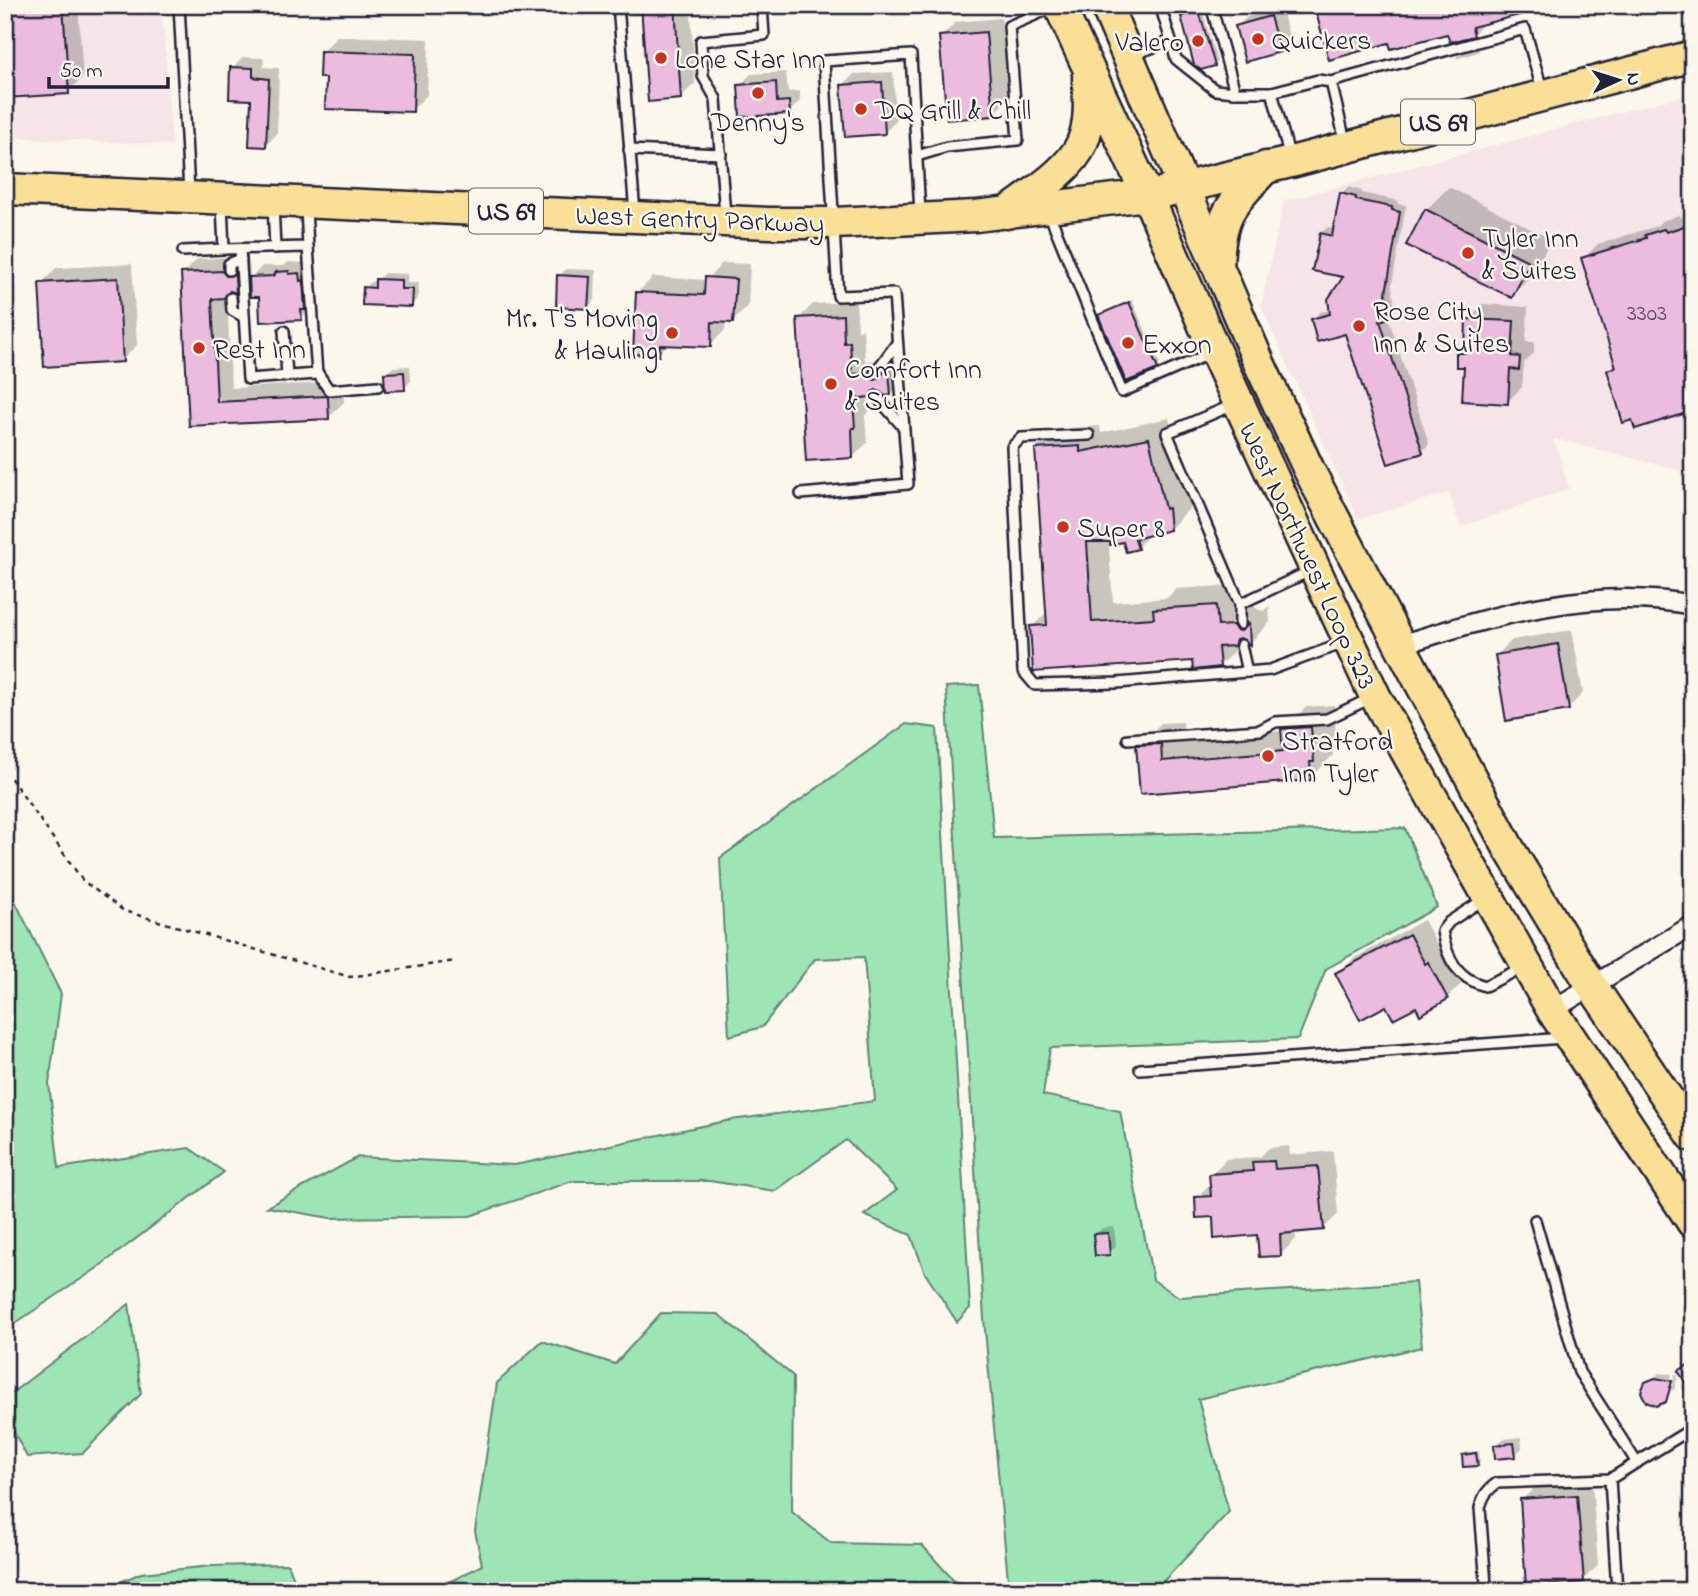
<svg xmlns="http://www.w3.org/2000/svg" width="1698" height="1596" font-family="'Indie Flower',sans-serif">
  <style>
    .built { fill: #f6e5e8 }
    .green { fill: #9de5b4; stroke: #608478; stroke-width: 2 }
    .shadow { fill: #0003 }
    .building { fill: #ebbcde; stroke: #22223b; stroke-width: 2 }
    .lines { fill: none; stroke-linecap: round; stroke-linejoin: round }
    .service-casing { stroke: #22223b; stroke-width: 14 }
    .minor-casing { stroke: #22223b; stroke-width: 23 }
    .primary-casing { stroke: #22223b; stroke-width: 35 }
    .trunk-casing { stroke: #22223b; stroke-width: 35 }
    .path { stroke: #22223b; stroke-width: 2.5; stroke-dasharray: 5 5; stroke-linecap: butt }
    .service { stroke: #fbf7ec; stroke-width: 9 }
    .minor { stroke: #fbf7ec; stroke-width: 18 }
    .primary { stroke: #fadf96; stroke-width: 30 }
    .trunk { stroke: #fadf96; stroke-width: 30 }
    .poi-dot { fill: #c8321e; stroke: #fbf7ec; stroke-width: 2.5 }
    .labels { text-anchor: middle; stroke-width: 5; stroke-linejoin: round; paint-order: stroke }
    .number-label { font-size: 24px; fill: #544864 }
    .shield { fill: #fbf7ec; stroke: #636270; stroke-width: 2 }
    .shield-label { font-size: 26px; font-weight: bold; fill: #22223b }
    .poi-label { font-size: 28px; fill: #22223b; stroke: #fbf7ec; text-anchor: start }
    .street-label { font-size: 28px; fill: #22223b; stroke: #fbf7ec }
  </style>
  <rect width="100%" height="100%" fill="#fbf7ec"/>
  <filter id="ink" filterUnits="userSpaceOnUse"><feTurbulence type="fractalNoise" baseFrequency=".0143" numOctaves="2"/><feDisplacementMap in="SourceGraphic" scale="14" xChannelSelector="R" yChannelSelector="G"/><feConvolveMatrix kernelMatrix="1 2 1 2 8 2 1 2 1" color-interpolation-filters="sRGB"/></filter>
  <g filter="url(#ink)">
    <!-- built -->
    <g class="built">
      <path d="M5 5H162L172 145 5 137Z"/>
      <path d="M1693 93V467L1680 470 1554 439 1569 489 1460 527 1449 493 1358 519 1261 306 1284 201Z"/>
    </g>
    <!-- green -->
    <g class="green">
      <path d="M979 685 994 838 1405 828 1437 907 1326 969 1298 1039 1050 1048 1043 1095 1120 1111 1153 1280 1179 1297 1415 1282 1422 1347 1198 1399 1229 1512 1154 1591H1009L984 1319 946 687Z"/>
      <path d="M906 724 937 728 970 1308 957 1322 925 1273 911 1235 864 1215 897 1190 846 1140 775 1191 709 1181H572L470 1216 330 1218 267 1207 358 1157 515 1165 731 1120 875 1101 864 957 815 959 762 1027 729 1036 720 858Z"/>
      <path d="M5 854 13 897 61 994 49 1084 59 1168 189 1148 224 1172 96 1269 5 1330Z"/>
      <path d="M129 1304 141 1394 83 1453 27 1457 5 1415V1398Z"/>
      <path d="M661 1313 718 1314 793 1376 792 1512 831 1543 922 1545 963 1591H432L482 1565 475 1531 497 1383 542 1341 615 1364Z"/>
      <path d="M288 1564 299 1591H99L141 1573 212 1566Z"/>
    </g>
    <!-- shadow -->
    <g class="shadow">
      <path d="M5 5H78L83 77 68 92Z"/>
      <path d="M631 5H752L749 9 691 13 695 83 680 98 643 14 632 15Z"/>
      <path d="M1281 6 1290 40 1279 51 1237 27 1248 16Z"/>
      <path d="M1202 9 1217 62 1214 65 1183 17Z"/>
      <path d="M1001 18 1008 99 993 114 941 37 956 22Z"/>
      <path d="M1486 22 1473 34 1449 32 1390 41Z"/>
      <path d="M337 36 429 39 427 95 412 110 328 76 322 52Z"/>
      <path d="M1481 47 1478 52 1456 59 1458 53Z"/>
      <path d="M243 57 264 58 263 67 279 68 277 134 266 145 253 99 232 68Z"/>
      <path d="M786 72 788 92 800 91V101L789 112 740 85 751 74Z"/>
      <path d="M893 72 896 121 885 132 843 85 854 74Z"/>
      <path d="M1348 187 1362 191V193L1398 201V204L1406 205 1392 285 1395 310 1388 317 1429 444 1422 451 1346 332 1313 319 1320 312 1331 310 1346 276 1321 233 1328 227 1335 228 1341 194Z"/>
      <path d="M1449 187 1551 239 1534 273 1511 296 1426 210Z"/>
      <path d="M1679 215 1681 218 1693 215V410L1609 371 1616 363 1583 259 1598 244 1657 226 1662 221Z"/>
      <path d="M237 257 242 262 249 260 250 276 235 291 230 290 227 293 231 388 343 382 344 402 329 417 190 424 182 274 198 259Z"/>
      <path d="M288 262 310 263 312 307 301 318 260 295 251 278 262 266H284Z"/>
      <path d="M722 263 750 264 748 306 733 321H726L725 330 710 345 669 343 658 354 638 292 653 277 707 280Z"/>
      <path d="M132 264 137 345 122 360 41 284 56 268Z"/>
      <path d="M566 269 596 270 595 300 588 307 559 276Z"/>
      <path d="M384 273 408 274 407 283H419L418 298 411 305 365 288 372 281H377Z"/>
      <path d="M1132 300 1160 364 1157 367 1100 316Z"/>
      <path d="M856 302 858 330 863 329 865 361 882 360 884 365 890 367 900 359 905 380 891 394 877 388 867 396 869 412 865 416 867 443 853 457 799 318 813 304Z"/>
      <path d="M1483 304 1528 307 1526 342H1534V353L1524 363 1522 387 1507 402 1466 366 1458 354 1467 345 1468 320Z"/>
      <path d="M410 366 411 381 404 388 386 374 393 367Z"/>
      <path d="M1169 418 1185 489H1189L1190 508 1170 529 1151 533 1137 547 1124 540 1108 536 1113 602 1167 598 1176 589 1236 585 1238 606 1254 605 1257 609 1263 611 1269 606 1270 622 1250 643 1241 637 1240 645 1219 666 1032 627 1048 611 1036 449 1057 429 1100 426 1101 433Z"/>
      <path d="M1572 630 1583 693 1568 709 1497 655 1512 640Z"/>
      <path d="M1334 705 1336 737 1332 741 1333 755 1311 778 1142 792 1138 746 1161 723 1183 722 1184 739 1283 731 1306 707Z"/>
      <path d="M1424 920 1440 950 1443 948 1462 983 1447 998 1417 1005 1387 1003 1338 974 1353 959Z"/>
      <path d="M1289 1146 1290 1155 1333 1151 1338 1214 1323 1229 1295 1231 1296 1239 1281 1254 1259 1233 1214 1215 1196 1198 1212 1182 1211 1175 1226 1159 1260 1157 1269 1148Z"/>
      <path d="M1114 1227 1116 1246 1109 1253 1095 1235 1102 1228Z"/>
      <path d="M1659 1373 1672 1374 1667 1397 1644 1388Z"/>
      <path d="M1675 1374H1678L1675 1388 1671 1392Z"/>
      <path d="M1521 1437 1522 1448 1515 1456 1495 1446 1503 1439Z"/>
      <path d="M1479 1451 1480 1461 1477 1464 1464 1455 1467 1452Z"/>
      <path d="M1592 1481 1598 1565 1583 1580 1522 1500 1537 1485Z"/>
    </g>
    <!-- building -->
    <g class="building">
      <path d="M5 5H63L69 94 5 98Z"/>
      <path d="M641 5H675L681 99 648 102Z"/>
      <path d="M1314 5H1539V10L1472 27 1474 36 1450 42 1447 34 1391 49 1389 43 1329 60Z"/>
      <path d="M1199 11 1215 66 1201 70 1194 65 1181 16Z"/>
      <path d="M1270 16 1280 52 1245 62 1235 26Z"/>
      <path d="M986 32 993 116 947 120 939 36Z"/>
      <path d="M320 51 415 54 413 112 325 109 326 78H319Z"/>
      <path d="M230 67 253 68V77L269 79 266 147 249 146 251 100 229 99Z"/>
      <path d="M776 82 777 102 789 101 790 114 740 117 738 85Z"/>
      <path d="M882 82 885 134 845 137 841 85Z"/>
      <path d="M1340 193 1356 197V200L1392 207V210L1400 212 1386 293 1389 318 1380 321 1423 453 1388 464 1345 334 1317 342 1311 319 1330 314 1328 299 1343 277 1312 271 1320 233 1332 236Z"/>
      <path d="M1425 209 1530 262 1512 298 1406 245Z"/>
      <path d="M1693 223V411L1635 429 1632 420 1623 423 1607 370 1616 367 1581 258 1646 238 1645 235 1664 229 1666 232Z"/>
      <path d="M222 271 226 276 235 274 236 293 230 291 224 298 212 299 217 402 326 396 328 397 329 419 189 426 181 273Z"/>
      <path d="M289 271V274L299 273 300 281 303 280 305 310H301L302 320 260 322 259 297H250L249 277 274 276 276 272Z"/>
      <path d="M557 275 590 277 588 309 556 307Z"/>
      <path d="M705 277 736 279 733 323 712 322 711 347 660 345 659 356 633 354 636 292 704 295Z"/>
      <path d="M118 278 123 362 44 367 39 283Z"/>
      <path d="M375 279 401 280V289H413L412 307 362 305 363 287 375 288Z"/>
      <path d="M1129 302 1158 369 1126 382 1098 315Z"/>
      <path d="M843 315 844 343 850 342 852 374 868 373 870 378 875 380 885 372 889 371 891 395 885 396 876 390 872 392 870 397 853 399 855 428H852L853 458 806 461 797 318Z"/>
      <path d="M1466 319 1514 321 1512 356 1520 357 1519 370 1510 369 1508 404 1462 401 1464 367H1456V353H1465Z"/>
      <path d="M404 372 405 390 385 391 384 373Z"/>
      <path d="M1149 438 1165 509 1168 508 1170 530 1135 539 1138 549 1126 552 1123 542 1110 545V542H1087L1092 622 1154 618 1153 609 1216 605 1218 626 1233 625 1236 630 1241 631 1249 624 1250 645 1240 638 1236 640 1234 646 1218 647 1220 667 1193 670 1192 661 1033 672 1030 626 1047 625 1035 449 1080 446V452Z"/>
      <path d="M1558 644 1569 710 1506 721 1495 655Z"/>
      <path d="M1311 727 1314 762H1310L1311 780 1140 794 1136 745 1161 744 1162 761 1283 751 1281 729Z"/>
      <path d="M1409 934 1425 964 1428 962 1448 999 1420 1015 1416 1007 1393 1019 1386 1006 1360 1020 1335 973Z"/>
      <path d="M1274 1161 1275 1169 1318 1166 1324 1230 1280 1234 1281 1256 1259 1257 1257 1235 1214 1239 1213 1217 1196 1218 1195 1197 1211 1196 1209 1174 1253 1171 1252 1162Z"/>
      <path d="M1108 1233 1110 1255 1095 1256 1093 1234Z"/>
      <path d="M1693 1362V1393L1678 1371Z"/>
      <path d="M1655 1378 1672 1381 1666 1402 1656 1406 1646 1402 1641 1392 1645 1382Z"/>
      <path d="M1514 1443 1516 1457 1495 1459 1494 1445Z"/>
      <path d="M1476 1453 1478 1466 1463 1467 1462 1455Z"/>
      <path d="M1577 1495 1584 1582 1526 1586 1520 1499Z"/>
    </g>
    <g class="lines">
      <!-- service casing -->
      <g class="service-casing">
        <g id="service">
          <path d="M179 5 189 192"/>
          <path d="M618 5 635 213"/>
          <path d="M1211 5 1235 92H1272L1318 80 1331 82"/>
          <path d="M1171 41 1176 59 1215 90 1235 92"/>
          <path d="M1132 55 1171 41 1160 5"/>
          <path d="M1272 92 1290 158"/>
          <path d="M1346 145 1331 82 1525 29 1543 93"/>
          <path d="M629 150 721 154"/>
          <path d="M917 156 947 147 1018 140 1009 26 1056 6"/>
          <path d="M222 204 224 249 308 247 306 208"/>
          <path d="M273 204 275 248"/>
          <path d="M1049 213 1122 392 1211 353"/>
          <path d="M725 215 716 99 703 76 701 41 764 35 762 5"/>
          <path d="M240 249 248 379 317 374 308 247"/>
          <path d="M183 251 224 249"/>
          <path d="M229 270V264L241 259"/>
          <path d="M231 298 232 310 244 317"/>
          <path d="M284 331 287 376"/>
          <path d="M317 372 329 390 378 386"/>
          <path d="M875 373 897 343"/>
          <path d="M877 397 903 427"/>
          <path d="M1233 405 1167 433 1240 604 1310 571"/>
          <path d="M1089 435 1021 438 1012 447 1023 671 1035 685 1117 683 1270 670 1344 643"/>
          <path d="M801 494 908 484 894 294 838 296 824 61 911 55 920 213"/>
          <path d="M1240 624V604"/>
          <path d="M1241 645 1247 672"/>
          <path d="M1128 739 1260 730 1275 722 1327 719 1371 698"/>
          <path d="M1486 898 1449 922 1442 931C1447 959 1457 978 1485 986L1522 968"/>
          <path d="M1140 1069 1564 1038"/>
          <path d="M1535 1220 1579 1372 1637 1463"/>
          <path d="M1610 1479 1617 1591"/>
          <path d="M1490 1591 1486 1585 1480 1508C1483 1496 1487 1490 1497 1483L1610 1479 1693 1428"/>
        </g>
      </g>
      <!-- minor casing -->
      <g class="minor-casing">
        <g id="minor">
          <path d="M1400 645C1496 615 1591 586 1693 605"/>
          <path d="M1552 1010 1693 925"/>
        </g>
      </g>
      <!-- primary casing -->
      <g class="primary-casing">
        <path id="primary" d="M5 189 769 223H834L976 216 1147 195"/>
      </g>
      <!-- trunk casing -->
      <g class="trunk-casing">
        <g id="trunk">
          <path d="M1059 5 1147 195 1215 351 1315 569 1375 696 1552 1010 1693 1223"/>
          <path d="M1106 5 1260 365 1309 470 1400 645 1508 847 1592 986 1693 1136"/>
          <path d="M1164 192 1291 162 1693 56"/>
          <path d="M1007 213C1030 195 1071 170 1082 143 1091 123 1089 99 1088 78"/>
          <path d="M1218 266C1220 211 1231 206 1266 167"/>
        </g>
      </g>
      <!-- path -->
      <path class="path" d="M5 770 83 881 124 911 350 977 455 961"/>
      <!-- service -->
      <use href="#service" class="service"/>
      <!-- minor -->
      <use href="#minor" class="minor"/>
      <!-- primary -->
      <use href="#primary" class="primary"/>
      <!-- trunk -->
      <use href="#trunk" class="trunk"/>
    </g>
  </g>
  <!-- markers -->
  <g class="poi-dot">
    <circle cx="1258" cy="39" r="7"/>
    <circle cx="1198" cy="41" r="7"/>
    <circle cx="661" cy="58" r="7"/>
    <circle cx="758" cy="93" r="7"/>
    <circle cx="861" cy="109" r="7"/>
    <circle cx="1468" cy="253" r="7"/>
    <circle cx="1359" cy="326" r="7"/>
    <circle cx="672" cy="333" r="7"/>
    <circle cx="1128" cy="343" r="7"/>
    <circle cx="199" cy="348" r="7"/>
    <circle cx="831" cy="384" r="7"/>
    <circle cx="1063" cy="527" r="7"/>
    <circle cx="1268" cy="756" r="7"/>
  </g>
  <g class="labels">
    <!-- number labels -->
    <g class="number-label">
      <text x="1647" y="320">3303</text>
    </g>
    <!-- shield labels -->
    <g class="shield">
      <rect x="1401" y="99.5" width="74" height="45" rx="5"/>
      <rect x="469" y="188.5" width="74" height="45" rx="5"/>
    </g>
    <g class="shield-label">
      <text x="1438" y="131">US 69</text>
      <text x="506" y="220">US 69</text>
    </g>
    <!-- poi labels -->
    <g class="poi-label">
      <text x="1272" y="49">Quickers</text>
      <text x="1184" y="51" text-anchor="end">Valero</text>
      <text x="675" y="68">Lone Star Inn</text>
      <text x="875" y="119">DQ Grill &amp; Chill</text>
      <text x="758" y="131" text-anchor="middle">Denny's</text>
      <text x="1482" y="247">Tyler Inn<tspan x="1482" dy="32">&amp; Suites</tspan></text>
      <text x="1373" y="320">Rose City<tspan x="1373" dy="32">Inn &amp; Suites</tspan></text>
      <text x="658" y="327" text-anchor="end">Mr. T's Moving<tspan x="658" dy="32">&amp; Hauling</tspan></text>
      <text x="1142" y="353">Exxon</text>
      <text x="213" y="358">Rest Inn</text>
      <text x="845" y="378">Comfort Inn<tspan x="845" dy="32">&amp; Suites</tspan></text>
      <text x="1077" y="537">Super 8</text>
      <text x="1282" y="750">Stratford<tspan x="1282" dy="32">Inn Tyler</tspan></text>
    </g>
    <!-- street labels -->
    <g class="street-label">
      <text transform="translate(700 218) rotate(2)" y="10">West Gentry Parkway</text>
      <text transform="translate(1309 555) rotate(65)" y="10">West Northwest Loop 323</text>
    </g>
  </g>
  <!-- margin -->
  <rect width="1698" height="1596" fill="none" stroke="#fbf7ec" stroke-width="28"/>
  <rect x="14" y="14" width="1670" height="1568" fill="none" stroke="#22223b" stroke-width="2.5" filter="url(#ink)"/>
  <!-- north arrow -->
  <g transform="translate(1618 80) rotate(86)" stroke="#fbf7ec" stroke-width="5" paint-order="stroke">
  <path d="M0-5L12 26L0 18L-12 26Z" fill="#22223b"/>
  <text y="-10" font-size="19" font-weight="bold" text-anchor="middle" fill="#22223b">N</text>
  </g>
  <!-- scale -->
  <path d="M49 77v10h119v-10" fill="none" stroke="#22223b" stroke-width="3.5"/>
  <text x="60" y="77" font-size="21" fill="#22223b" stroke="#fbf7ec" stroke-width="5" paint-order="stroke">50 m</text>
</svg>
